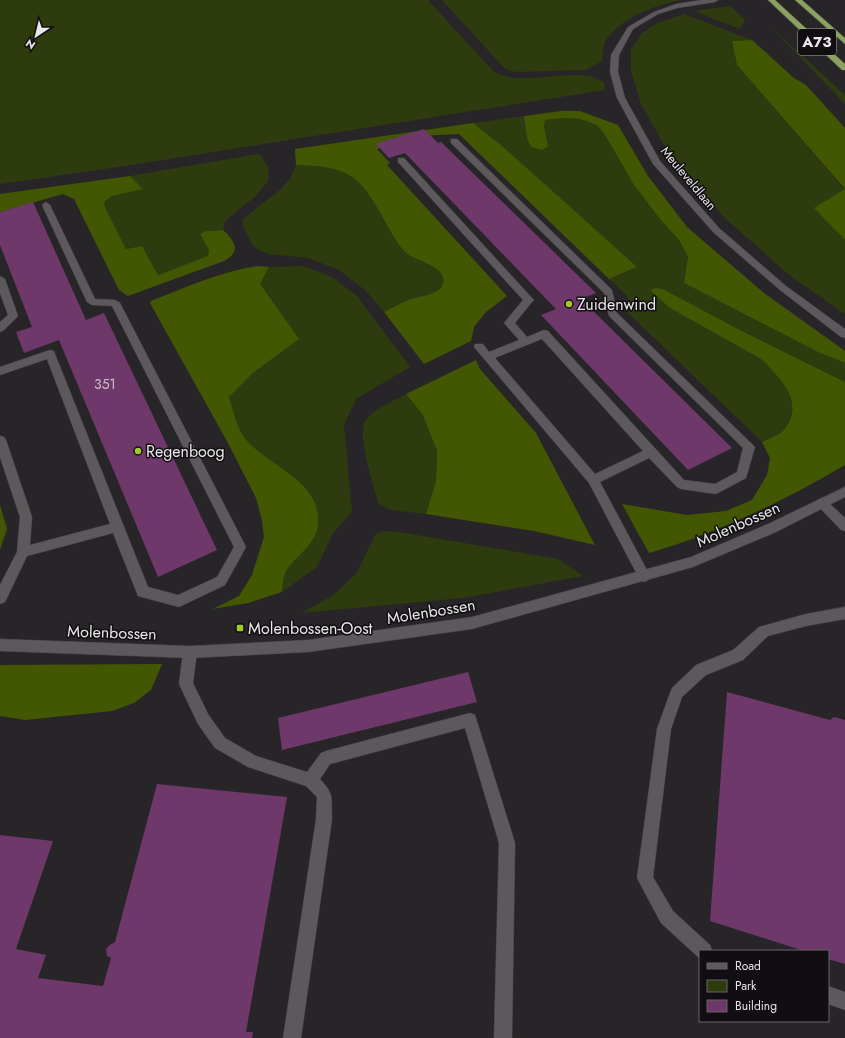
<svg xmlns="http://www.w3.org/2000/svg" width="845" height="1038" font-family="Jost,sans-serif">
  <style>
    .green { fill: #2e3b0e }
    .forest { fill: #435702 }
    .building { fill: #6f386a }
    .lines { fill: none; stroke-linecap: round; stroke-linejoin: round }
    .lane-casing { stroke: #454244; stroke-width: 1 }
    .street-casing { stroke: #454244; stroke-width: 1 }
    .highway-casing { stroke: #454244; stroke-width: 1 }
    .lane { fill: #5c585c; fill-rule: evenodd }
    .street { fill: #5c585c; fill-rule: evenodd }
    .highway { fill: #8ba15f; fill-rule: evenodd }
    .poi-dot { fill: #a1c92a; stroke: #100e10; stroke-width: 1.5 }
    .labels { text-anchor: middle; stroke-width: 3; stroke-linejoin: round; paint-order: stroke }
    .far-street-label { font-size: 13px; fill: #e9e7e9; stroke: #100e10 }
    .number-label { font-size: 14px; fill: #cabbc9 }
    .shield { fill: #100e10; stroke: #a8a6a8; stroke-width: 1 }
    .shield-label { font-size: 15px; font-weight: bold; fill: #e9e7e9 }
    .poi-label { font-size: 16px; fill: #e9e7e9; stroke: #100e10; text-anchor: start }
    .street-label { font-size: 16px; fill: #e9e7e9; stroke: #100e10 }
  </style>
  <rect width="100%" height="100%" fill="#282528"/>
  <!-- green -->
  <g class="green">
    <path d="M0 0H428L494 72C523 86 558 71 590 76 595 77 599 80 604 82L605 90 125 166 0 184Z"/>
    <path d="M442 0H681C654 6 623 16 606 40 603 45 603 55 602 61L586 70 516 72 505 69Z"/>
    <path d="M730 6 745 20 740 29 694 11Z"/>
    <path d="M684 14 752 40 732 41 737 65 845 190 815 208 845 240V314L789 275 726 219 668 152 641 104 631 71V49L642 33 657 23Z"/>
    <path d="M772 28 845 95V104Z"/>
    <path d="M524 116 527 138 548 146 544 126 545 120 565 118 580 119 597 125 605 135 634 185 660 219 679 240 688 257 684 283 818 352 845 363V382L738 329 663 289 656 288 670 308 761 359C780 378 806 402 784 430 779 435 768 439 762 442L625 310 628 297 609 279 631 270 501 145 473 123Z"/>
    <path d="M258 154 261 155 269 169 268 181 256 196 225 221 223 230 206 231 200 234 209 250V256L158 275 142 246 126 249 103 202 112 196 143 189 130 176Z"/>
    <path d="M296 165C315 166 336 166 352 177 375 193 387 233 406 253 414 262 448 265 443 284 440 295 418 296 409 300 400 303 392 308 384 312L365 290 339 270 308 258 268 254 259 250 252 245 242 223 243 219 281 189 290 179Z"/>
    <path d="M304 266 332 277 357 296 410 367 356 399 344 425 352 512 333 533 317 567 282 592C283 586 283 577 286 571 295 557 315 545 318 527 324 482 272 469 247 442 237 431 234 412 229 397L254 372 260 284 269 267Z"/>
    <path d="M406 394 423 415 437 451 436 481 426 514 390 510 378 503C374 487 357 434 365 421 374 408 392 402 406 394Z"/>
    <path d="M383 531 399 532 558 559 583 576 463 598 301 613 332 596 356 574 375 535Z"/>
  </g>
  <!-- forest -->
  <g class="forest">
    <path d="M752 40 794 78 806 85 845 128V240L814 208 845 189 737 65 732 41Z"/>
    <path d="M561 111H580L618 125 648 176 687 227 764 293 845 351V363L818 352 684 283 688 257 679 240 660 219 634 185 605 135 597 125 580 119 565 118 545 120 544 126 548 146 542 150 531 147 527 138 524 116Z"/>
    <path d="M473 123 501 145 637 267 609 279 459 134 419 136 377 149 390 163 387 165 507 296 486 312 474 327 471 341 424 364 384 312C392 308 400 303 409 300 418 296 440 295 443 284 448 266 414 261 406 253 387 233 375 193 352 177 336 166 315 166 296 165L295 149Z"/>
    <path d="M130 176 143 189 112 196 104 202 105 207 126 249 142 246 158 275 208 256 209 250 200 234 206 231 223 230C228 234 238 245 234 252 232 256 228 259 224 261L128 296 119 290 74 199 63 194 0 212V194Z"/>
    <path d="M258 266 269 267 260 284 299 339 254 372 229 397C234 412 237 431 248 442 272 468 324 483 318 527 315 545 295 557 286 571 283 577 283 586 282 592L248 603 213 609 239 596 252 575 264 537 262 521 256 498 228 443 150 303 151 301C185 288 221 271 258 266Z"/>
    <path d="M656 288 663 289 738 329 845 382V465C788 499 713 535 649 553L622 504 687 515 726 511 752 500 767 475 770 458 762 442C768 439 779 435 784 430 806 402 780 378 761 359L670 308 650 290Z"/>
    <path d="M476 360 480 369 536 433 595 545 534 531 426 514 436 481 437 451 423 415 406 394Z"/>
    <path d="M0 505 7 529 0 550Z"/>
    <path d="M162 664 151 690 134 703 112 711 25 720 0 716V665Z"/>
  </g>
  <!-- building -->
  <g class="building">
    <path d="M424 129 438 143 441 142 596 293 581 299 732 448 688 470 541 315 556 309 405 153 389 158 376 144Z"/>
    <path d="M33 202 86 320 104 313 217 550 158 577 59 340 24 353 16 332 32 327 0 245V212Z"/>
    <path d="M468 672 477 702 282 750 278 718Z"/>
    <path d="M727 692 830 720 834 717 845 720V964L828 959V951H804L710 921Z"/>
    <path d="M157 784 287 797 246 1032H253L252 1038H0V835L53 841 16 949 46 955 38 978 103 986 111 958 107 956 106 949 110 945 115 942Z"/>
  </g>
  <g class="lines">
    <!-- lane casing -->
    <g class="lane-casing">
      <g id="lane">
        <path d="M451 139H457L612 290 617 313 755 447 746 478 716 494 681 489 677 487 649 458 600 482 648 572 650 576 648 580 644 582 640 580 589 483 474 347 475 344H483L489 352 519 340 504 323 523 300 398 162V158H404L532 298 534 300 532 302 515 323 527 337 544 330 548 331 684 480 715 484 737 472 743 448 609 316 604 293 451 143ZM542 339 643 451 595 474 495 358Z"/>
        <path d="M46 202 50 205 95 299 115 300 120 303 246 547 225 585 179 607 138 596 113 533 27 556 5 602 0 604V585L17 552 20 517 0 457V436L4 437 6 440 32 517 30 545 110 524 47 359 0 375V367L50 350 54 351 55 354 148 587 178 595 217 577 234 547 112 306 92 305 87 302 42 205Z"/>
        <path d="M0 276 5 279 18 316 4 330 0 332V322L8 315 0 293Z"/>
        <path d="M822 498 826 500 845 518V531L841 530 818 506 816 503 818 500Z"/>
        <path d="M845 607V619L806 626 768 636 743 660 706 675 682 697 671 729 653 877 673 911 710 945 712 951H700V958L698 957 661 923 637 878 657 729 670 693 672 688 696 665 733 650 759 627 806 614Z"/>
        <path d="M190 646 195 648 197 652 193 683 208 714 225 738 256 756 307 772 321 753 326 751 470 713 475 715 515 843 512 1038H494L499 843 465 728 330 764 320 779C335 795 331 798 332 819L301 1038H283L316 819 317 797 306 786 248 767 215 748 198 724 179 684 183 652 185 648Z"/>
        <path d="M828 986 845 992V1010L828 1004Z"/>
      </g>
    </g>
    <!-- street casing -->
    <g class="street-casing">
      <g id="street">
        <path d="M702 0H718L715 2 677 8 658 14 633 29 619 55 618 72 625 98 660 161 719 228 786 286 845 329V338L841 337 780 290 713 232 653 164 617 98 610 72 611 55 628 27 654 12 676 4Z"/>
        <path d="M845 487V497L776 532 693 567 472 629 308 652 190 658 0 651V639L190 646 308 640 472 617 691 557 768 524Z"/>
      </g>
    </g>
    <!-- highway casing -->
    <g class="highway-casing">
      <g id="highway">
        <path d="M768 0H775L845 64V70H842Z"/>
        <path d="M795 0H802L845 38V44Z"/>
      </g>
    </g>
    <!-- lane -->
    <use href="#lane" class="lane"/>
    <!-- street -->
    <use href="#street" class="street"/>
    <!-- highway -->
    <use href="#highway" class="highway"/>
  </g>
  <!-- markers -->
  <g class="poi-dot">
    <circle cx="569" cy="304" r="4"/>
    <circle cx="138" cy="451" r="4"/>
    <rect x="236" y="624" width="8" height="8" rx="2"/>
  </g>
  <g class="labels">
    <!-- far-street labels -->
    <g class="far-street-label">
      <text transform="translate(689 178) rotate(50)" y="5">Meuleveldlaan</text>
    </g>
    <!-- number labels -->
    <g class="number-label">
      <text x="105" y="389">351</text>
    </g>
    <!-- shield labels -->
    <rect class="shield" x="798" y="29" width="38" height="26" rx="3"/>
    <g class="shield-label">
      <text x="817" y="47">A73</text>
    </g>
    <!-- poi labels -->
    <g class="poi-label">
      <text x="577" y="310">Zuidenwind</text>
      <text x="146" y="457">Regenboog</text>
      <text x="248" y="634">Molenbossen-Oost</text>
    </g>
    <!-- street labels -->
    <g class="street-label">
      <text transform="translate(738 524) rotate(-24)" y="6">Molenbossen</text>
      <text transform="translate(431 611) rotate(-9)" y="6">Molenbossen</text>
      <text transform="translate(112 632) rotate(2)" y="6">Molenbossen</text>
    </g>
  </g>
  <!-- legend -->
  <rect x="699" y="950" width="130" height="72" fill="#100e10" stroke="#676567"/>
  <rect x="707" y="963" width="20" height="6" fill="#5c585c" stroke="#676567"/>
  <text x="735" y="970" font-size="12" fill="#e9e7e9">Road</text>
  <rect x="707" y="980" width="20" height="12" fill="#2e3b0e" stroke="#676567"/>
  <text x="735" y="990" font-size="12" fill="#e9e7e9">Park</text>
  <rect x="707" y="1000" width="20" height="12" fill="#6f386a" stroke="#676567"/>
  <text x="735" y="1010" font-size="12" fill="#e9e7e9">Building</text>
  <!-- north arrow -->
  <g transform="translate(36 36) rotate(215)" stroke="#100e10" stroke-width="3" paint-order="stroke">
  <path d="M0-3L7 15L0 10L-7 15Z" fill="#e9e7e9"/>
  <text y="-6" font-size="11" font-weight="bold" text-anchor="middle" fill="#e9e7e9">N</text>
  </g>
</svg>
